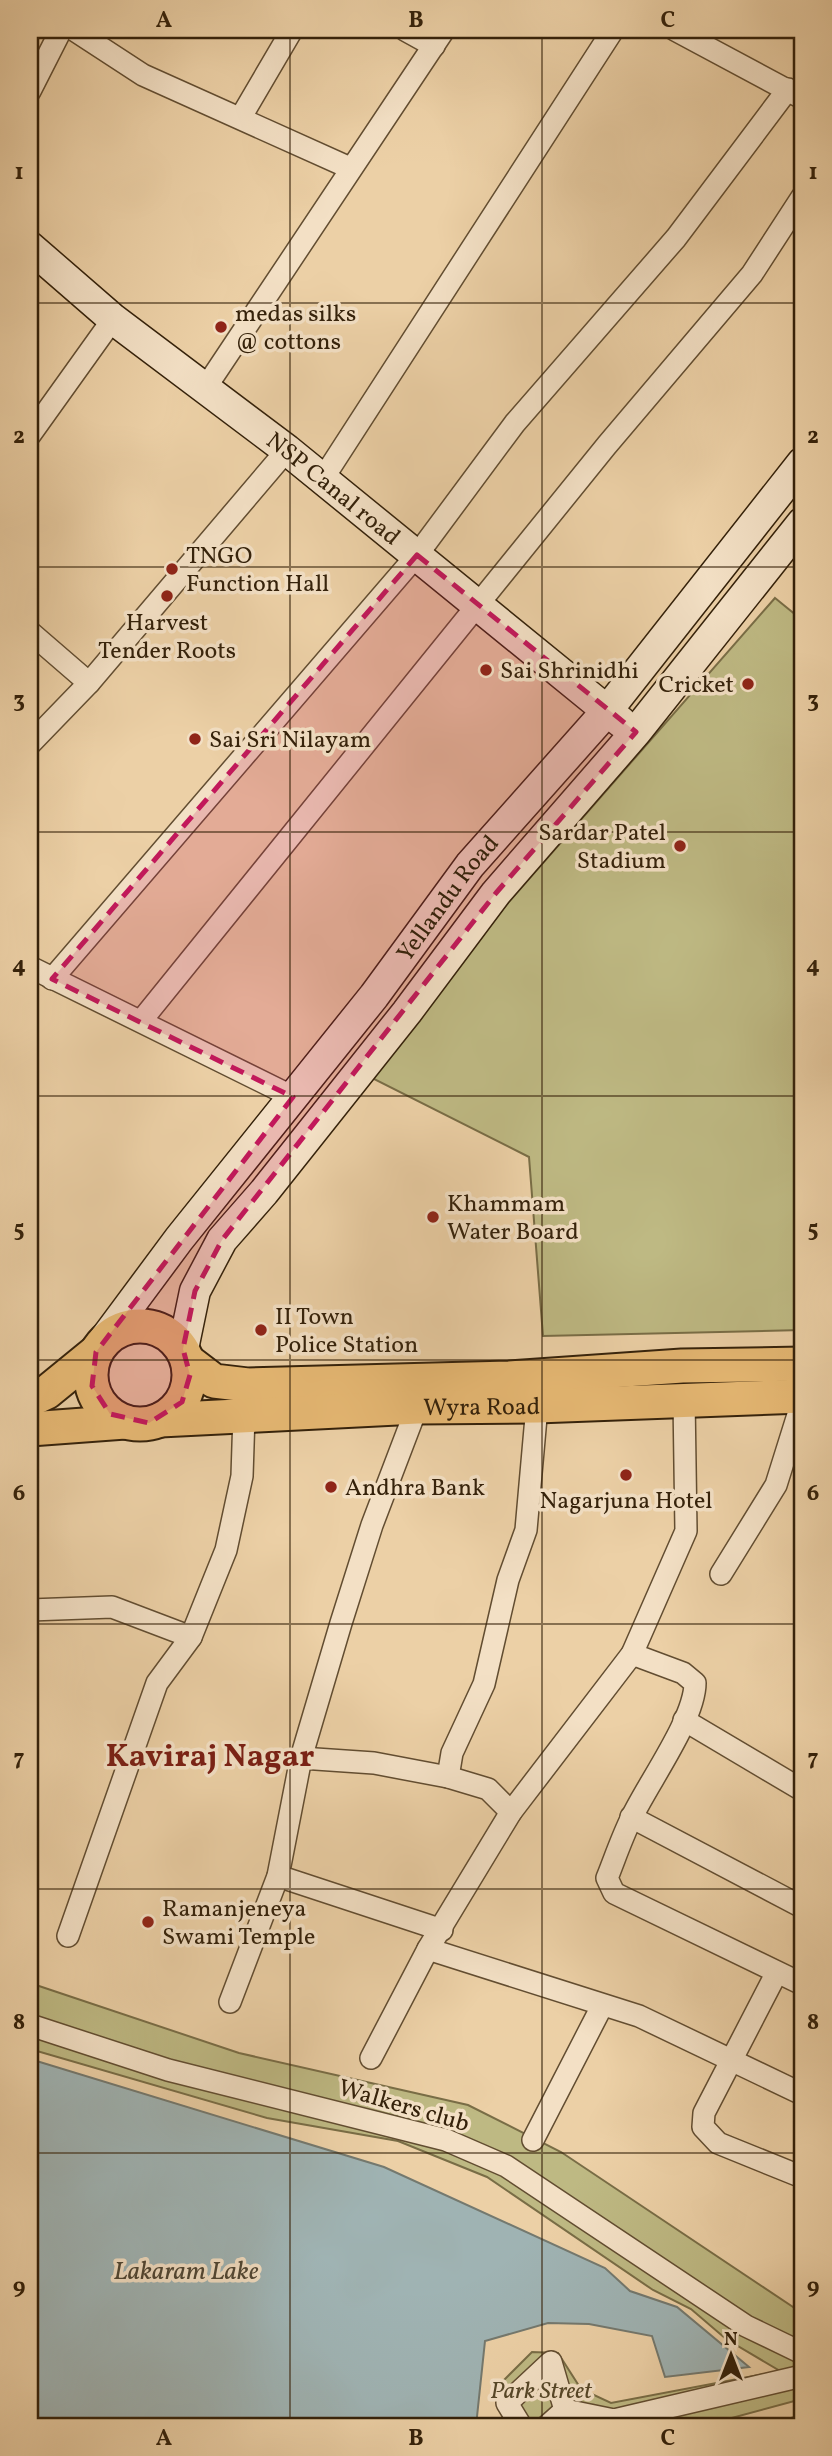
<svg xmlns="http://www.w3.org/2000/svg" width="832" height="2456" font-family="Vollkorn,serif">
  <style>
    .green { fill: #beb983; stroke: #796d46; stroke-width: 2 }
    .water { fill: #9fb3b3; stroke: #74796f; stroke-width: 2 }
    .lines { fill: none; stroke-linecap: round; stroke-linejoin: round }
    .street-casing { stroke: #624d31; stroke-width: 24 }
    .secondary-casing { stroke: #34210a; stroke-width: 33 }
    .primary-casing { stroke: #34210a; stroke-width: 37 }
    .street { stroke: #f3e0c5; stroke-width: 21 }
    .secondary { stroke: #f3e0c5; stroke-width: 30 }
    .primary { stroke: #e6b873; stroke-width: 33 }
    .marked { fill: #c2185b; fill-opacity: 0.2; stroke: #c2185b; stroke-width: 5; stroke-dasharray: 14 9; stroke-linejoin: round }
    .grid { fill: none; stroke: #34210a; stroke-width: 2; stroke-opacity: 0.55 }
    .poi-dot { fill: #8f2418; stroke: #f3e0c5; stroke-width: 2.5 }
    .labels { text-anchor: middle; stroke-width: 7; stroke-linejoin: round; paint-order: stroke }
    .poi-label { font-size: 24px; fill: #34210a; stroke: #f3e0c5; text-anchor: start }
    .street-label { font-size: 24px; fill: #34210a; stroke: #f3e0c5 }
    .park-label { font-size: 24px; font-style: italic; fill: #564728; stroke: #f3e0c5 }
    .water-label { font-size: 26px; font-style: italic; fill: #4f4634; stroke: #f3e0c5 }
    .district-label { font-size: 32px; font-weight: bold; fill: #7a1f14; stroke: #f3e0c5 }
    .neatline { fill: none; stroke: #34210a; stroke-width: 2.5 }
    .grid-label { font-size: 23px; text-anchor: middle; font-weight: bold; fill: #34210a }
  </style>
  <rect width="100%" height="100%" fill="#ecd0a6"/>
  <filter id="stains"><feTurbulence type="fractalNoise" baseFrequency=".00286" numOctaves="4"/><feColorMatrix values="0 0 0 0 .2 0 0 0 0 .09 0 0 0 0 .02 0 0 0 .5 -.17"/></filter>
  <radialGradient id="worn" r=".72"><stop offset=".6" stop-color="#630" stop-opacity="0"/><stop offset="1" stop-color="#630" stop-opacity=".3"/></radialGradient>
  <!-- green -->
  <g class="green">
    <path d="M775 598 802 620V1330L543 1336 529 1157 360 1072Z"/>
    <path d="M30 1983 239 2053 468 2105 561 2152 802 2313V2399L702 2426H504L499 2385 532 2352 558 2353 581 2389 611 2403 780 2371 726 2339 691 2309 653 2290 487 2177 398 2141 267 2118 30 2049Z"/>
    <path d="M802 2415V2424L798 2426H760Z"/>
  </g>
  <!-- water -->
  <path class="water" d="M30 2059 384 2167 605 2268 630 2291 677 2307 749 2367 665 2377 652 2336 589 2324 548 2323 485 2341 476 2426H30Z"/>
  <g class="lines">
    <!-- street casing -->
    <g class="street-casing">
      <g id="street">
        <path d="M74 30 143 75 350 168"/>
        <path d="M405 30 434 46"/>
        <path d="M675 30 802 98"/>
        <path d="M30 91 61 30"/>
        <path d="M241 117 292 30"/>
        <path d="M206 387 444 30"/>
        <path d="M30 435 113 319"/>
        <path d="M322 480 613 30"/>
        <path d="M30 632 89 683"/>
        <path d="M30 744 89 683 287 450"/>
        <path d="M30 967 293 1097"/>
        <path d="M52 979 417 555 515 423 676 238 788 89"/>
        <path d="M141 1021 607 445 752 274 802 197"/>
        <path d="M721 1574 776 1485 802 1402"/>
        <path d="M30 1610 112 1607 191 1637"/>
        <path d="M632 1654 683 1673 695 1683C695 1719 648 1783 632 1817 622 1837 615 1858 607 1878L614 1893 802 1984"/>
        <path d="M684 1720 802 1790"/>
        <path d="M301 1758 374 1763 448 1777 488 1789 511 1812"/>
        <path d="M448 1777 452 1753 484 1684 508 1580 526 1530 537 1406"/>
        <path d="M631 1817 802 1907"/>
        <path d="M278 1876 442 1930"/>
        <path d="M68 1936 157 1683 191 1637 226 1550 242 1476 244 1415"/>
        <path d="M428 1949 639 2016 802 2094"/>
        <path d="M776 1974 704 2113 703 2127 718 2143 802 2177"/>
        <path d="M230 2002 278 1876 301 1758 341 1623 372 1525 417 1407"/>
        <path d="M30 2025 168 2070 446 2140 506 2166 746 2326 802 2353"/>
        <path d="M371 2058 428 1949 511 1812 632 1654 686 1531 684 1399"/>
        <path d="M533 2140 602 2006"/>
        <path d="M565 2410 614 2420 802 2376"/>
        <path d="M521 2426 507 2403 551 2362 565 2410"/>
        <path d="M547 2426 565 2410"/>
      </g>
    </g>
    <!-- secondary casing -->
    <g class="secondary-casing">
      <g id="secondary">
        <path id="s1" d="M30 247 113 319 287 450 621 722"/>
        <path id="s2" d="M104 1340 179 1239 374 996 470 865 606 712 802 463"/>
        <path d="M183 1349 195 1291 222 1240 264 1192 407 1012 496 893 636 732 802 523"/>
      </g>
    </g>
    <!-- primary casing -->
    <g class="primary-casing">
      <g id="primary">
        <circle cx="140" cy="1375" r="49"/>
        <path d="M189 1362 214 1381 248 1385 509 1378 682 1366 802 1364"/>
        <path d="M30 1400 47 1392 96 1352"/>
        <path id="s3" d="M160 1420 417 1407 537 1406 802 1396"/>
        <path d="M30 1429 125 1422"/>
      </g>
    </g>
    <!-- street -->
    <use href="#street" class="street"/>
    <!-- secondary -->
    <use href="#secondary" class="secondary"/>
    <!-- primary -->
    <use href="#primary" class="primary"/>
  </g>
  <!-- marked area -->
  <path class="marked" d="M417 555 636 732 496 893 222 1240 195 1291 183 1349 190 1375 182 1402 149 1423 110 1414 92 1386 96 1352 293 1097 52 979Z"/>
  <!-- grid -->
  <path class="grid" d="M290 30V2426M542 30V2426M30 303H802M30 567H802M30 832H802M30 1096H802M30 1360H802M30 1624H802M30 1889H802M30 2153H802"/>
  <!-- markers -->
  <g class="poi-dot">
    <circle cx="221" cy="327" r="7"/>
    <circle cx="172" cy="569" r="7"/>
    <circle cx="167" cy="596" r="7"/>
    <circle cx="486" cy="670" r="7"/>
    <circle cx="748" cy="684" r="7"/>
    <circle cx="195" cy="739" r="7"/>
    <circle cx="680" cy="846" r="7"/>
    <circle cx="433" cy="1217" r="7"/>
    <circle cx="261" cy="1330" r="7"/>
    <circle cx="626" cy="1475" r="7"/>
    <circle cx="331" cy="1487" r="7"/>
    <circle cx="148" cy="1922" r="7"/>
  </g>
  <g class="labels">
    <!-- poi labels -->
    <g class="poi-label">
      <text x="235" y="321">medas silks<tspan x="235" dy="28">@ cottons</tspan></text>
      <text x="186" y="563">TNGO<tspan x="186" dy="28">Function Hall</tspan></text>
      <text x="167" y="630" text-anchor="middle">Harvest<tspan x="167" dy="28">Tender Roots</tspan></text>
      <text x="500" y="678">Sai Shrinidhi</text>
      <text x="734" y="692" text-anchor="end">Cricket</text>
      <text x="209" y="747">Sai Sri Nilayam</text>
      <text x="666" y="840" text-anchor="end">Sardar Patel<tspan x="666" dy="28">Stadium</tspan></text>
      <text x="447" y="1211">Khammam<tspan x="447" dy="28">Water Board</tspan></text>
      <text x="275" y="1324">II Town<tspan x="275" dy="28">Police Station</tspan></text>
      <text x="345" y="1495">Andhra Bank</text>
      <text x="626" y="1508" text-anchor="middle">Nagarjuna Hotel</text>
      <text x="162" y="1916">Ramanjeneya<tspan x="162" dy="28">Swami Temple</tspan></text>
    </g>
    <!-- street labels -->
    <g class="street-label">
      <text dy="8" stroke="none"><textPath href="#s1" startOffset="388">NSP Canal road</textPath></text>
      <text dy="8" stroke="none"><textPath href="#s2" startOffset="560">Yellandu Road</textPath></text>
      <text dy="8" stroke="none"><textPath href="#s3" startOffset="322">Wyra Road</textPath></text>
      <text transform="translate(404 2105) rotate(16)" y="8">Walkers club</text>
    </g>
    <!-- park labels -->
    <g class="park-label">
      <text x="541" y="2398">Park Street</text>
    </g>
    <!-- water labels -->
    <g class="water-label">
      <text x="186" y="2279">Lakaram Lake</text>
    </g>
    <!-- district labels -->
    <g class="district-label">
      <text x="210" y="1766">Kaviraj Nagar</text>
    </g>
  </g>
  <!-- margin -->
  <rect width="832" height="2456" fill="none" stroke="#ecd0a6" stroke-width="77"/>
  <!-- north arrow -->
  <g transform="translate(731 2355)" stroke="#f3e0c5" stroke-width="5" paint-order="stroke">
  <path d="M0-5L12 26L0 18L-12 26Z" fill="#34210a"/>
  <text y="-10" font-size="19" font-weight="bold" text-anchor="middle" fill="#34210a">N</text>
  </g>
  <rect x="38" y="38" width="756" height="2380" class="neatline"/>
  <g class="grid-label">
    <text x="164" y="27">A</text>
    <text x="416" y="27">B</text>
    <text x="668" y="27">C</text>
    <text x="19" y="179">1</text>
    <text x="813" y="179">1</text>
    <text x="19" y="443">2</text>
    <text x="813" y="443">2</text>
    <text x="19" y="707">3</text>
    <text x="813" y="707">3</text>
    <text x="19" y="972">4</text>
    <text x="813" y="972">4</text>
    <text x="19" y="1236">5</text>
    <text x="813" y="1236">5</text>
    <text x="19" y="1500">6</text>
    <text x="813" y="1500">6</text>
    <text x="19" y="1765">7</text>
    <text x="813" y="1765">7</text>
    <text x="19" y="2029">8</text>
    <text x="813" y="2029">8</text>
    <text x="19" y="2293">9</text>
    <text x="813" y="2293">9</text>
    <text x="164" y="2445">A</text>
    <text x="416" y="2445">B</text>
    <text x="668" y="2445">C</text>
  </g>
  <rect width="100%" height="100%" filter="url(#stains)"/>
  <rect width="100%" height="100%" fill="url(#worn)"/>
</svg>
